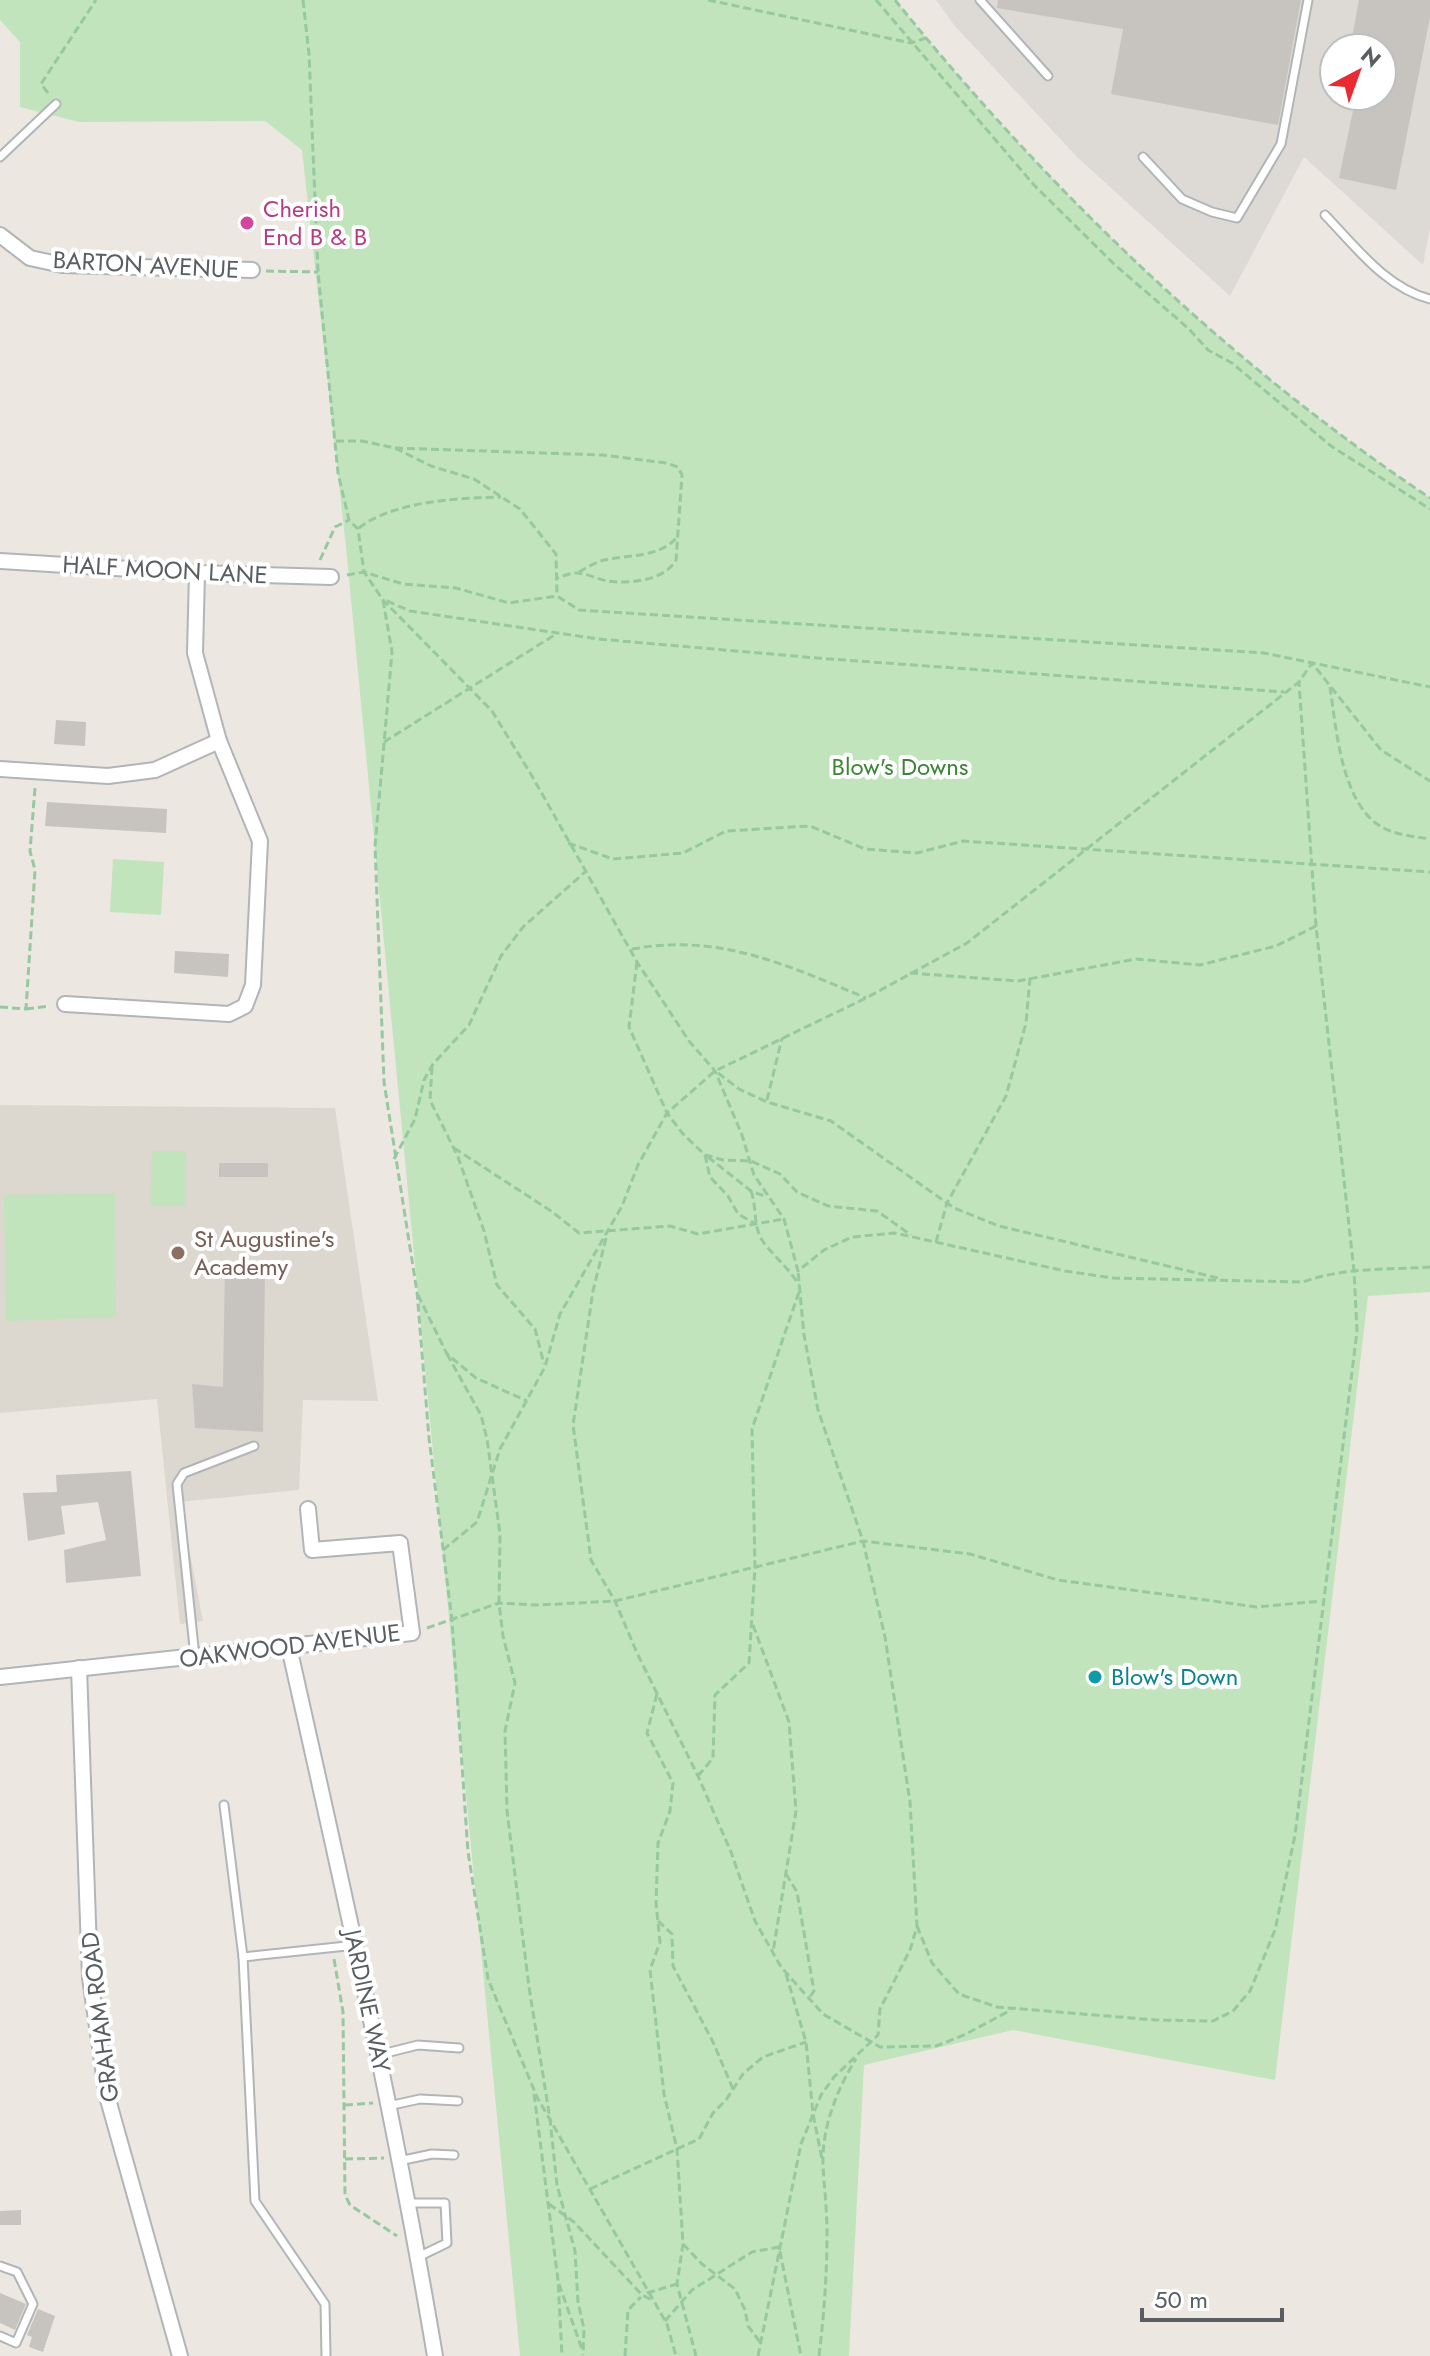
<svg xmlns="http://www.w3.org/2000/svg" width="1430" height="2356" font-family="Jost,sans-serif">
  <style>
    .industrial { fill: #dddad5; fill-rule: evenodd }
    .education { fill: #dcd7cf }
    .green { fill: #c1e4bc }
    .building { fill: #c7c3be }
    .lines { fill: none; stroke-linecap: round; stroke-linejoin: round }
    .lane-casing { stroke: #b1b5b8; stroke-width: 11 }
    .street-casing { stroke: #b1b5b8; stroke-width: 18 }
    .path { stroke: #97c89f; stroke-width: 3; stroke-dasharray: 8 4; stroke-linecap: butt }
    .lane { stroke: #fff; stroke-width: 7 }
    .street { stroke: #fff; stroke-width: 14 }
    .hotel-dot { fill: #d1479c; stroke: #fff; stroke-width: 3 }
    .education-dot { fill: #8d6e63; stroke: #fff; stroke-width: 3 }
    .culture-dot { fill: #0f9aa8; stroke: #fff; stroke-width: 3 }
    .labels { text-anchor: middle; stroke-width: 8; stroke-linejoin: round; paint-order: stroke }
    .hotel-label { font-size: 24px; fill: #b23c85; stroke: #fff; text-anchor: start }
    .street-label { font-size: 24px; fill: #595e62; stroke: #fff }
    .park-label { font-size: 24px; fill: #3b8535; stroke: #fff }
    .education-label { font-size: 24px; fill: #785e54; stroke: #fff; text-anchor: start }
    .culture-label { font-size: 24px; fill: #0d838f; stroke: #fff; text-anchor: start }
  </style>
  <rect width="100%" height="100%" fill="#ece8e1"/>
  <!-- industrial -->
  <path class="industrial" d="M936 0H1430V228L1423 265 1304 157 1230 296 1077 157 954 25ZM1334 48H1382V96H1334Z"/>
  <!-- education -->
  <path class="education" d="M0 1105 335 1108 378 1401 303 1400 299 1490 180 1502 203 1621 180 1624 157 1399 0 1413Z"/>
  <!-- green -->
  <g class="green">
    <path d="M0 0H895C1048 190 1228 363 1430 498V1292L1368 1296 1275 2080 1013 2030 864 2065 849 2356H520L346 547 302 150 265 121 79 122 20 107V42L0 20Z"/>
    <path d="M113 859 164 862 161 915 110 912Z"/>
    <path d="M152 1151H186L185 1206 150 1205Z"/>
    <path d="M115 1193 116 1317 6 1321 4 1195Z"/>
  </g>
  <!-- building -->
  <g class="building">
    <path d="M998 0H1301L1278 125 1111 94 1123 29 997 8Z"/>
    <path d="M1359 0H1430V17L1396 190 1339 178 1356 96H1382V48H1350Z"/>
    <path d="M56 720 86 722 85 746 54 744Z"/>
    <path d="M47 802 167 809 166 833 45 826Z"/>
    <path d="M175 951 229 954 228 977 174 973Z"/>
    <rect x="219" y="1163" width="49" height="14"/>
    <path d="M225 1264 265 1266 263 1432 195 1428 192 1384 223 1387Z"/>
    <path d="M131 1471 141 1576 66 1583 64 1550 106 1540 98 1502 61 1506 65 1534 28 1541 23 1493 57 1492 56 1475Z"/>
    <path d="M21 2210V2225H0V2211Z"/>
    <path d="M0 2293 26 2304 15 2330 0 2323Z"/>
    <path d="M38 2309 55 2316 43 2352 29 2347 32 2337 27 2335Z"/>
  </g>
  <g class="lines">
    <!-- lane casing -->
    <g class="lane-casing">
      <g id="lane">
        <path d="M980 0 1048 76"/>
        <path d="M0 157 56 104"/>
        <path d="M1143 157 1182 199 1212 212 1237 218 1281 144 1308 0"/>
        <path d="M1325 215C1356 247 1386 288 1430 299"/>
        <path d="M195 1657 177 1484 184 1473 254 1446"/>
        <path d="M224 1805 243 1957 255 2201 325 2304 326 2356"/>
        <path d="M243 1957 356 1945"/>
        <path d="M378 2055 418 2045 459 2048"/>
        <path d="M388 2106 420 2099 458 2101"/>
        <path d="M399 2161 432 2154 454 2155"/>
        <path d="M407 2203H445L447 2243 418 2257"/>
        <path d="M0 2266 17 2272 33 2304 16 2343 0 2336"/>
      </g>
    </g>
    <!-- street casing -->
    <g class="street-casing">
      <g id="street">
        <path d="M0 235 30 258 62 265 252 270"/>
        <path d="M0 561 197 573 331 577"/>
        <path d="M0 769 108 776 155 770 219 741"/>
        <path d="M65 1004 229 1014 245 1006 253 985 260 841 219 741 195 653 197 573"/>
        <path d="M289 1647C342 1883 395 2118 435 2356"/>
        <path d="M79 1668 90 1978 107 2096 180 2356"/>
        <path d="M0 1677 412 1633 400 1543 312 1550 308 1509"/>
      </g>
    </g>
    <!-- path -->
    <g class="path">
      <path d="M303 0 309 54 318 272 338 473 349 520 358 529 364 572 383 600 492 711 532 776 637 962 689 1041 715 1071 742 1135 754 1175 784 1219 798 1271 824 1250 852 1237 895 1233 1065 1271 1113 1278 1303 1282C1344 1267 1387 1270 1430 1267"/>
      <path d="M708 0 911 43 926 38"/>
      <path d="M876 0 1034 185 1114 264 1189 329 1208 350 1232 363 1331 446 1430 509"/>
      <path d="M895 0C1048 190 1228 363 1430 498"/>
      <path d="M48 93 41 84 96 0"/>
      <path d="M266 271 318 272"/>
      <path d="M336 441H362L395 448 431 466 474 479 520 509 556 554 557 596"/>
      <path d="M395 448 602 455 666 463 678 467 682 475 676 560C665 581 628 584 607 581 597 579 586 573 576 573 570 573 563 576 557 578"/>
      <path d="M359 528C393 501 459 498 501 497"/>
      <path d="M320 560 335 527 349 520"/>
      <path d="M579 572C586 568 594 563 601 561 626 554 660 559 678 536"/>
      <path d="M347 575 364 572 403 584 456 588 509 603 557 596 579 610 1264 653 1430 687"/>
      <path d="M383 600 392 652 375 846 384 1082 417 1292 429 1438 452 1620 468 1852 488 1979 537 2097 667 2324 676 2356"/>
      <path d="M387 601 410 611 598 639 817 658 1284 692"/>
      <path d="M1330 687C1336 727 1341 798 1377 824 1392 835 1412 836 1430 839"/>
      <path d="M384 742 556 634"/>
      <path d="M568 843 613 859 683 853 726 831 810 826 865 849 917 853 963 841 1430 872"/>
      <path d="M632 949C719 933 787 965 866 998"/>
      <path d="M637 962 629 1027 667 1113 683 1134 705 1155 723 1160 751 1161 780 1174 797 1192 828 1206 877 1211 911 1235"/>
      <path d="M910 973 1018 981 1136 959 1200 965 1276 946 1316 926"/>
      <path d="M0 1007 26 1009 35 870 30 851 35 788"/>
      <path d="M26 1009 49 1006"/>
      <path d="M432 1067 430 1100 458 1157 484 1231 497 1285 535 1329 544 1364"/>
      <path d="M718 1073 739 1089 767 1102 831 1121 954 1208 999 1226 1218 1278"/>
      <path d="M767 1100 782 1038"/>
      <path d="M454 1148 551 1211 579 1233 670 1226 698 1234 784 1219"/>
      <path d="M705 1155 710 1177 728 1196 738 1214 754 1223"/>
      <path d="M708 1157 751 1191 767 1197"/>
      <path d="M394 1159 415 1119 424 1080 433 1064 469 1025 501 956 523 927 585 872"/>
      <path d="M751 1191C757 1207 753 1226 762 1240 773 1256 789 1268 799 1285"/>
      <path d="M606 1238 593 1291 573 1425 591 1560 615 1601 637 1653 698 1776 731 1852 755 1921 781 1967 823 2014 880 2047 936 2046 964 2035 1011 2010"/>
      <path d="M936 1242 947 1203 1006 1096 1026 1023 1030 978"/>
      <path d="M418 1295 447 1354 476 1378 527 1401"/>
      <path d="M447 1354 481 1415 487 1439 500 1534 499 1603 503 1636 515 1683 505 1731 507 1811 529 1987 550 2119 557 2185 575 2251 578 2302 584 2329 583 2355"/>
      <path d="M443 1550 477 1522 500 1449 545 1367 560 1314 622 1206 638 1165 667 1113 715 1071 866 998 967 943 1299 682 1312 663 1381 750 1430 781"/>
      <path d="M753 1625 789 1722 796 1811 773 1952"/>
      <path d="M427 1628 499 1603 538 1605 615 1601 863 1541 970 1554 1058 1580 1257 1607 1321 1601"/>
      <path d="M657 1694 647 1733 673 1783 670 1811 658 1843 656 1903 660 1942 650 1970 664 2094 677 2149 683 2244 677 2284 696 2356"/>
      <path d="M698 1776 713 1758 715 1695 749 1663 755 1567 752 1429 799 1292"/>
      <path d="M786 1874 797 1892 814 1991 809 1998"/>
      <path d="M658 1921 672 1934 673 1966 713 2042 733 2089"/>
      <path d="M917 1926 932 1963 959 1994 997 2007 1156 2020 1213 2021 1233 2011 1250 1991 1275 1930 1295 1835 1357 1331 1354 1271 1316 926 1299 682"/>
      <path d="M334 1959 343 2012 345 2195 350 2205 397 2236"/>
      <path d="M786 1974 806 2042 813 2114 822 2159"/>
      <path d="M534 2094 558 2280 562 2356"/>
      <path d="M345 2105 373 2103"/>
      <path d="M345 2159 384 2158"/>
      <path d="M590 2189 699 2139 713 2113 726 2100 743 2074 763 2057 806 2042"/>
      <path d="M549 2204 574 2222 642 2295 654 2301"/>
      <path d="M683 2244 702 2264 735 2289 745 2310 748 2326 760 2342"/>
      <path d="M559 2284 583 2352"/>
      <path d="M647 2293 677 2284"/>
      <path d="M665 2321 692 2290 752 2252 779 2247 801 2356"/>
      <path d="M625 2356 628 2310 641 2297"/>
      <path d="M758 2356 801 2144 821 2095 834 2077 878 2035 880 2009 910 1950 917 1926 910 1802 885 1637 863 1541 818 1410 804 1335 798 1271"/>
      <path d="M819 2356C824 2315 827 2274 827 2232 827 2209 824 2187 823 2164 822 2127 837 2089 856 2059"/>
    </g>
    <!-- lane -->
    <use href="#lane" class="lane"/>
    <!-- street -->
    <use href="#street" class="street"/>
  </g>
  <!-- markers -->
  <circle class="hotel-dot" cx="247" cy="223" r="8"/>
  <circle class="education-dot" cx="178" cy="1253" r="8"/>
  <circle class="culture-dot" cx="1095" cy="1677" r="8"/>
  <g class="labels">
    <!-- hotel labels -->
    <g class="hotel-label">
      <text x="263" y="217">Cherish<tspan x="263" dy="28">End B &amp; B</tspan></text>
    </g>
    <!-- street labels -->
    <g class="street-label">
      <text transform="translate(146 265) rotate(3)" y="8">BARTON AVENUE</text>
      <text transform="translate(165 570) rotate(3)" y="8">HALF MOON LANE</text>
      <text transform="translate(290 1646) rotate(-7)" y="8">OAKWOOD AVENUE</text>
      <text transform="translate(367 2001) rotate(78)" y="8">JARDINE WAY</text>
      <text transform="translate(100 2017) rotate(-97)" y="8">GRAHAM ROAD</text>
    </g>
    <!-- park labels -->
    <g class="park-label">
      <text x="900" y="775">Blow's Downs</text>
    </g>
    <!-- education labels -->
    <g class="education-label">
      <text x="194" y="1247">St Augustine's<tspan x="194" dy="28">Academy</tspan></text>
    </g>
    <!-- culture labels -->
    <g class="culture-label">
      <text x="1111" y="1685">Blow's Down</text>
    </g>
  </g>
  <!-- north arrow -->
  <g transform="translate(1358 72) rotate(41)"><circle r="38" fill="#ffffff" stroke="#bdbfc0" stroke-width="2"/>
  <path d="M0-6L14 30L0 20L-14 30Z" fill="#e92a33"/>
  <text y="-12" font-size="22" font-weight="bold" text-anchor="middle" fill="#595e62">N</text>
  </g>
  <!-- scale -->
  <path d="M1142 2308v12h140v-12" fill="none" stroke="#595e62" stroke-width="4"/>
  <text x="1154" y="2308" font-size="24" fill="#595e62" stroke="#ffffff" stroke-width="6" paint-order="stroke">50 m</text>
</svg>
